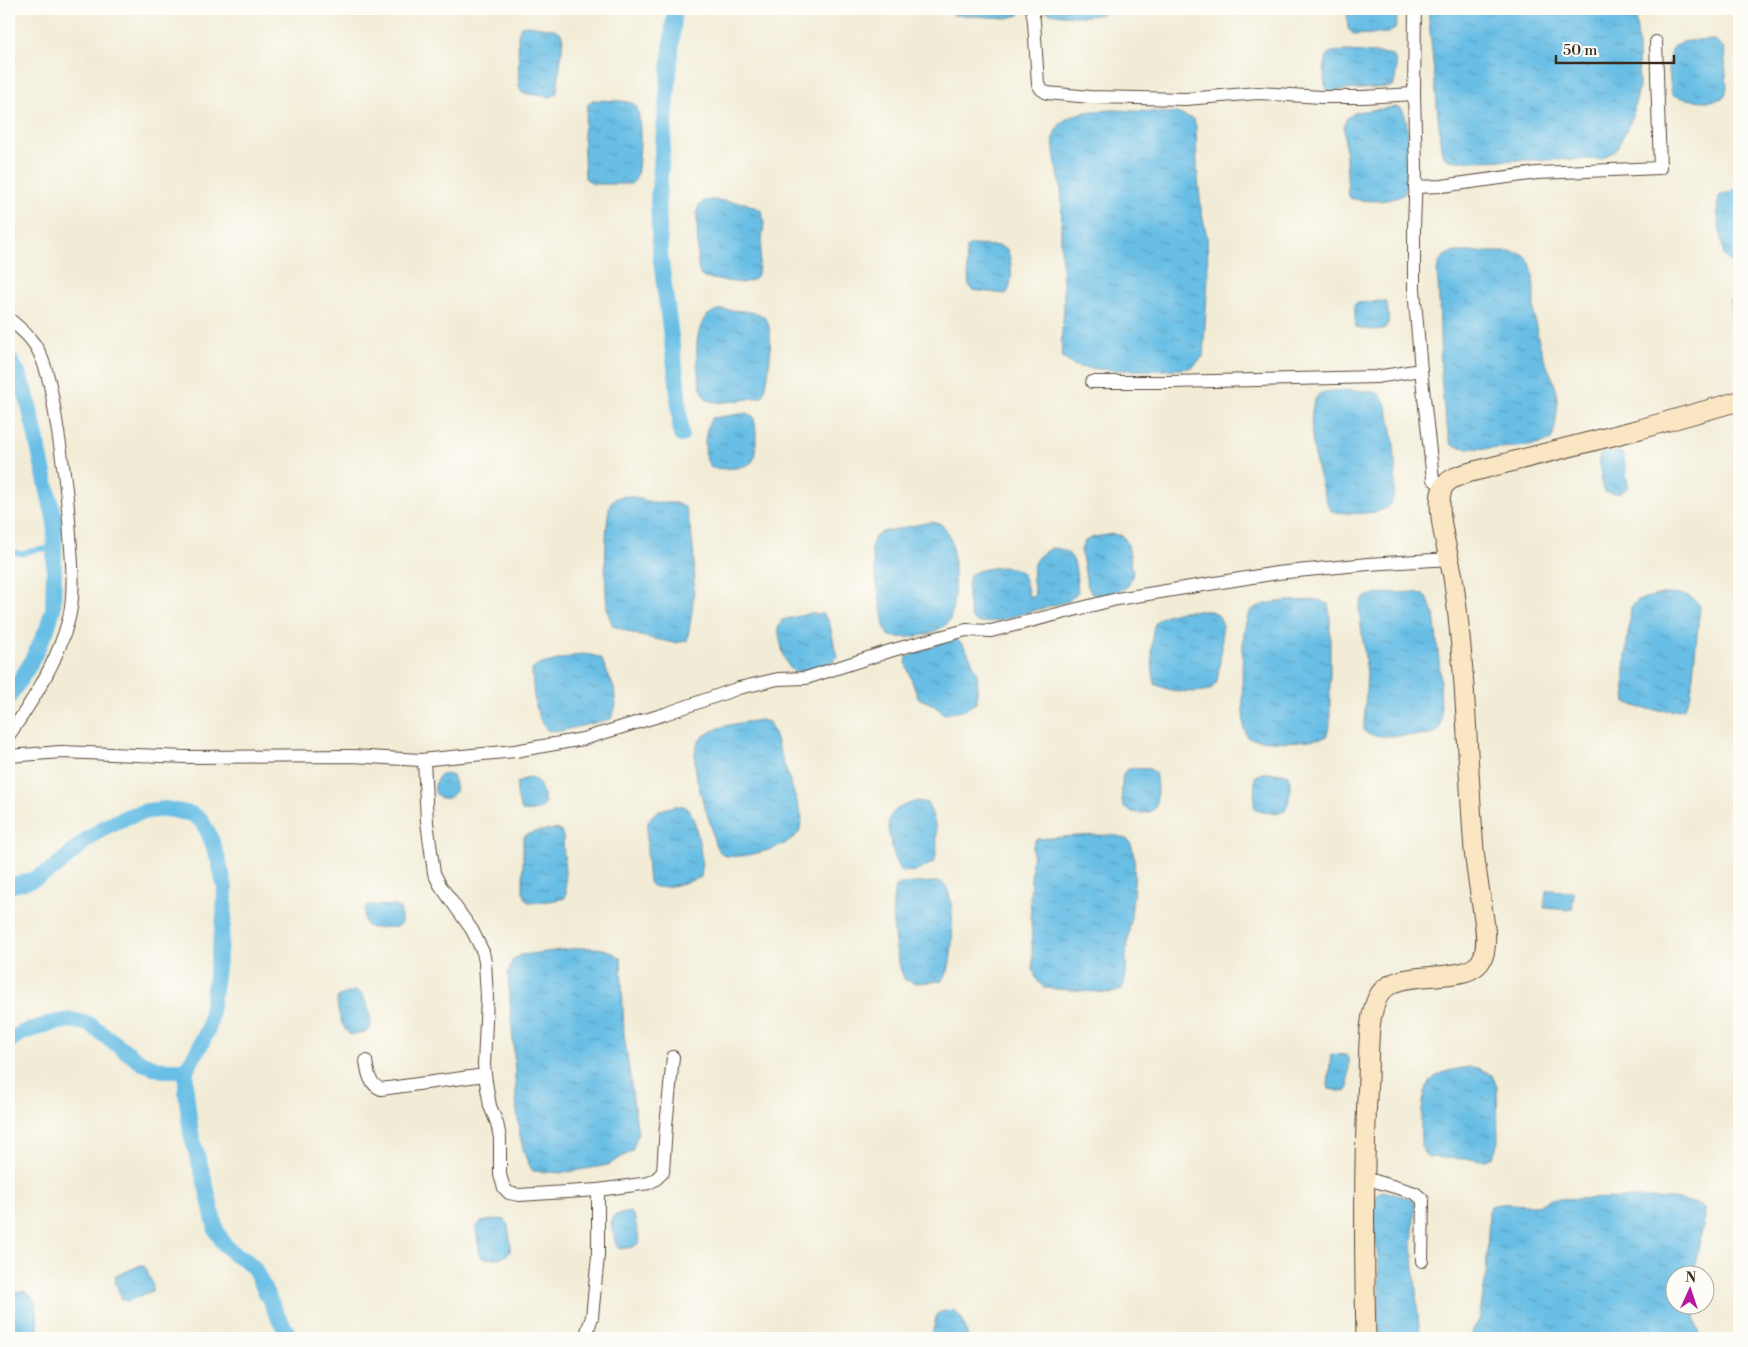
<svg xmlns="http://www.w3.org/2000/svg" width="1748" height="1347" font-family="'Libre Bodoni',serif">
  <style>
    .water { fill: url(#water-ripples); stroke: #527482 }
    .lines { fill: none; stroke-linecap: round; stroke-linejoin: round }
    .stream { stroke: #68bee5; stroke-width: 5 }
    .canal { stroke: #68bee5; stroke-width: 16 }
    .street-casing { stroke: #56473a; stroke-width: 14 }
    .secondary-casing { stroke: #56473a; stroke-width: 21 }
    .street { stroke: #fff; stroke-width: 12 }
    .secondary { stroke: #fbe6c4; stroke-width: 19 }
  </style>
  <defs>
    <pattern id="water-ripples" width="26" height="14" patternUnits="userSpaceOnUse" patternTransform="scale(1.25)"><rect width="26" height="14" fill="#68bee5"/><path d="M2 4q2-2 4 0t4 0M15 11q2-2 4 0t4 0" fill="none" stroke="#579bb9"/></pattern>
  </defs>
  <rect width="100%" height="100%" fill="#fdfcf7"/>
  <filter id="ink" filterUnits="userSpaceOnUse"><feTurbulence type="fractalNoise" baseFrequency=".02" numOctaves="2"/><feDisplacementMap in="SourceGraphic" scale="10" xChannelSelector="R" yChannelSelector="G"/><feConvolveMatrix kernelMatrix="1 2 1 2 8 2 1 2 1" color-interpolation-filters="sRGB"/></filter>
  <filter id="wash" filterUnits="userSpaceOnUse"><feTurbulence type="fractalNoise" baseFrequency=".0096" numOctaves="4" result="noise"/><feDisplacementMap in="SourceGraphic" scale="20" xChannelSelector="R" yChannelSelector="G"/><feGaussianBlur stdDeviation="1.12" result="paint"/><feColorMatrix in="noise" values="0 0 0 0 0 0 0 0 0 0 0 0 0 0 0 0 0 1.4 0 .05"/><feComposite in="paint" operator="in"/></filter>
  <g filter="url(#wash)">
    <rect width="100%" height="100%" fill="#f2ecd6"/>
    <!-- water -->
    <g class="water">
      <path d="M950 9H1020L1019 15 1007 18 953 15 950 12Z"/>
      <path d="M1039 9H1112C1101 20 1053 17 1039 9Z"/>
      <path d="M1347 9H1396L1397 21 1395 29 1388 33 1354 35 1348 29Z"/>
      <path d="M1428 9H1635L1638 43 1639 87 1632 118 1616 150 1601 159 1460 161 1448 160 1443 155 1441 148Z"/>
      <path d="M528 25 554 29 561 33 563 40 557 93 551 97 522 93 519 86 518 35 521 26Z"/>
      <path d="M1698 40H1715L1724 48 1727 87C1726 91 1726 96 1722 98 1711 104 1682 100 1672 94 1670 83 1665 52 1675 45 1681 41 1691 41 1698 40Z"/>
      <path d="M1347 51 1388 54 1394 57C1398 65 1396 75 1394 84L1390 87 1328 91C1322 83 1324 64 1328 54L1332 52Z"/>
      <path d="M592 100C602 101 627 99 635 105 643 111 640 167 636 178 635 180 633 183 631 184H593L585 178 583 133 588 104Z"/>
      <path d="M1396 107 1402 109C1412 123 1408 177 1404 194 1391 203 1364 202 1350 198L1348 193 1344 127 1346 119 1356 112Z"/>
      <path d="M1115 110 1176 113 1193 119 1196 126 1197 167 1201 209 1207 237 1208 278 1203 357C1199 360 1196 365 1192 367 1180 372 1089 371 1076 366 1071 365 1067 361 1063 358 1059 340 1064 323 1064 305 1064 281 1060 256 1061 232 1061 218 1063 204 1061 190 1060 173 1047 141 1058 127 1071 110 1095 111 1115 110Z"/>
      <path d="M1739 188V263L1730 262 1724 256 1717 209 1719 196Z"/>
      <path d="M712 200 745 203 761 210 764 224 758 274 753 280 742 283 704 278 700 275 698 266 697 212 699 205 704 201Z"/>
      <path d="M971 245 999 246 1007 249C1012 261 1013 280 1008 292L1005 294 972 290 969 286 966 251V248Z"/>
      <path d="M1454 252H1513C1519 253 1525 254 1529 261 1537 278 1532 302 1535 322 1537 332 1539 345 1543 355 1547 368 1554 378 1556 391 1559 403 1556 429 1551 440 1546 442 1541 444 1536 445 1520 447 1463 452 1451 444 1436 389 1443 330 1437 273 1438 261 1442 255 1454 252Z"/>
      <path d="M1739 291V348L1735 344 1730 300 1734 294Z"/>
      <path d="M1382 301 1386 302 1387 305C1388 311 1390 321 1387 326 1383 332 1362 330 1356 327L1354 306 1356 303Z"/>
      <path d="M718 310C729 310 755 310 764 317 776 325 769 385 762 397 749 398 719 406 708 400 698 395 696 355 697 344 697 337 701 323 705 318 708 314 713 312 718 310Z"/>
      <path d="M1334 391C1345 391 1369 389 1379 394 1394 404 1401 492 1390 505 1381 516 1344 514 1331 511 1320 491 1303 418 1316 398 1320 391 1327 392 1334 391Z"/>
      <path d="M747 413 753 416C756 424 756 432 756 441 756 460 755 465 735 468 727 469 719 469 711 468 702 458 704 428 712 418Z"/>
      <path d="M1617 452 1622 453 1624 457 1628 487C1623 494 1613 494 1605 492L1603 488 1599 460 1600 455 1603 453Z"/>
      <path d="M630 496 655 503H675L685 507C698 550 696 598 687 641L674 643 641 636 613 626C611 621 609 617 608 612 604 597 604 510 612 501 617 496 624 497 630 496Z"/>
      <path d="M931 522 941 524C944 528 949 532 950 536 955 551 957 608 949 621 940 635 902 641 888 635L884 626 871 547 875 537 882 532Z"/>
      <path d="M1113 534 1123 536 1128 545 1133 574 1128 586 1116 592 1096 596 1091 593 1087 584 1081 550 1085 541 1094 537Z"/>
      <path d="M1052 548C1079 549 1075 571 1078 592L1069 601 997 621 979 623 972 619C968 604 966 590 970 575 980 568 1013 562 1022 574 1026 580 1027 589 1029 596L1032 597 1035 594C1031 570 1029 559 1052 548Z"/>
      <path d="M1415 592 1422 594 1427 598 1434 613 1440 671 1441 723 1438 731 1430 735 1383 736 1367 734 1364 731V726L1367 673 1359 609C1360 605 1360 601 1364 598 1372 592 1403 593 1415 592Z"/>
      <path d="M1662 594C1677 595 1691 592 1700 606L1691 694 1684 709C1666 712 1641 711 1626 702 1622 671 1628 638 1631 607L1638 600Z"/>
      <path d="M1318 600 1328 604 1330 615V725L1326 737C1302 743 1272 743 1248 738L1244 729C1243 710 1238 623 1251 611 1264 599 1301 601 1318 600Z"/>
      <path d="M1180 611H1211L1219 616 1222 623V647L1217 682 1210 690C1191 693 1172 693 1155 684 1152 673 1150 633 1155 624 1160 615 1171 614 1180 611Z"/>
      <path d="M812 613 823 614 829 621 837 657C830 664 823 666 813 669 808 670 800 673 794 671 783 666 780 638 778 628L782 620Z"/>
      <path d="M950 640C954 640 958 640 961 643 966 647 976 668 977 675 978 684 977 694 976 703L962 711 944 714 932 704 918 698 906 664 907 657Z"/>
      <path d="M581 654 592 655 601 658 614 688 616 705 611 719 560 731 547 730C534 715 533 689 532 670L538 665Z"/>
      <path d="M761 720 769 722 774 734 802 817C801 821 801 828 799 832 797 835 791 840 788 842 777 849 732 862 722 854 714 848 713 835 711 826 705 807 684 753 702 738 718 724 741 723 761 720Z"/>
      <path d="M1132 768 1150 769 1155 773C1157 780 1158 801 1155 808 1151 815 1131 814 1126 809 1120 803 1122 793 1122 786 1122 776 1122 771 1132 768Z"/>
      <path d="M1261 773H1283L1288 775C1292 785 1290 801 1285 811 1277 814 1267 813 1258 811L1254 806 1255 777Z"/>
      <path d="M447 774 452 776C468 807 419 805 440 775Z"/>
      <path d="M529 777C540 778 544 795 545 805 539 811 531 812 522 811 518 802 516 792 517 783Z"/>
      <path d="M917 801 927 803C936 819 940 844 934 862L917 871 901 872C896 864 894 855 892 846 884 817 888 810 917 801Z"/>
      <path d="M675 806H684L690 810C697 827 704 858 701 877 693 881 656 893 650 884 647 880 646 830 648 823 649 820 651 816 654 814 659 809 668 808 675 806Z"/>
      <path d="M557 829 561 831 563 837 566 893 565 898 557 900 531 903 527 901 523 892V837C532 830 546 831 557 829Z"/>
      <path d="M1076 836C1089 836 1121 832 1129 841 1142 855 1128 935 1126 956 1126 964 1127 975 1124 983 1124 985 1122 987 1121 990L1111 993 1044 988 1037 980 1033 970 1030 895 1033 845 1036 839Z"/>
      <path d="M934 882C938 882 942 882 945 885 956 899 953 955 948 971 947 974 944 978 942 981L915 983 905 980C894 959 890 910 895 887L900 884Z"/>
      <path d="M1550 890 1574 892 1572 909 1568 910 1544 908 1546 891Z"/>
      <path d="M368 905 395 906 399 908 401 912V923L396 927 371 928 366 925 364 917 365 908Z"/>
      <path d="M578 948C596 948 607 946 621 959L624 1034 638 1134 632 1151 608 1165 562 1173 533 1171C515 1148 516 1085 514 1055 512 1028 510 1002 508 975L512 961 521 955Z"/>
      <path d="M353 991C356 992 358 991 360 993 366 997 375 1025 369 1030 365 1033 356 1034 350 1035 342 1029 337 1010 337 999L339 996Z"/>
      <path d="M1331 1054 1346 1055 1349 1058 1348 1090 1345 1092 1329 1089 1328 1085Z"/>
      <path d="M1470 1067 1478 1068 1492 1075 1497 1087 1498 1142 1493 1157 1485 1160 1428 1157C1426 1156 1424 1153 1423 1151 1418 1138 1421 1092 1430 1082 1438 1071 1457 1069 1470 1067Z"/>
      <path d="M1383 1191 1412 1199 1415 1204 1412 1245 1420 1338H1376C1377 1317 1380 1294 1379 1273 1379 1250 1367 1213 1378 1193Z"/>
      <path d="M1635 1198C1655 1199 1688 1196 1704 1209L1705 1216 1693 1274H1676V1304L1695 1305 1696 1321 1701 1338H1468L1479 1321 1486 1276 1489 1212 1491 1206C1511 1199 1533 1212 1551 1199Z"/>
      <path d="M630 1212 634 1216 640 1242 633 1247 619 1249 616 1245 611 1222 615 1215Z"/>
      <path d="M499 1219 505 1220C509 1226 509 1233 510 1240 514 1260 500 1257 485 1259L480 1256 476 1227 481 1222Z"/>
      <path d="M141 1265 145 1267 153 1285 152 1291 128 1301 122 1299 115 1281 116 1276Z"/>
      <path d="M9 1292C14 1292 21 1291 25 1292 41 1298 37 1325 38 1338H9Z"/>
      <path d="M953 1310C964 1317 965 1327 968 1338H931L937 1314 944 1311Z"/>
    </g>
    <g class="lines">
      <!-- stream -->
      <path class="stream" d="M9 551 22 554C32 549 43 549 54 548"/>
      <!-- canal -->
      <g class="canal">
        <path d="M674 9V17L658 200 660 254 677 382 681 435"/>
        <path d="M9 359 18 373 28 401 55 523 53 609 47 629 29 666 9 697"/>
        <path d="M9 886 32 880 55 868 84 842 105 827 129 816 147 811 166 809 192 814 201 820 209 834 219 862 225 888 224 916 209 1027 200 1046 186 1070V1092L191 1134 206 1186 216 1230 224 1244 235 1255 243 1258 254 1268 278 1317 291 1338"/>
        <path d="M9 1041 22 1033 48 1024 72 1020 89 1024 142 1063 162 1070H186"/>
      </g>
    </g>
  </g>
  <g filter="url(#ink)">
    <g class="lines">
      <!-- street casing -->
      <g class="street-casing">
        <g id="street">
          <path d="M1032 9 1034 22 1038 84 1041 89 1047 93 1090 97 1186 99 1258 93 1321 97H1363L1414 94"/>
          <path d="M1415 9 1414 94 1416 170 1414 228V289L1421 370 1433 479 1443 487"/>
          <path d="M1415 187 1442 186 1537 173 1660 168 1656 42"/>
          <path d="M9 319C20 328 32 338 39 352 50 375 53 401 57 426 63 462 68 498 70 535 72 562 75 592 69 618 58 661 34 699 9 735"/>
          <path d="M1092 382H1171L1376 377 1421 370"/>
          <path d="M9 756 61 752 186 757 352 756 420 760 515 751 583 739 665 714 739 688 778 679 806 678 893 650 966 630 991 631 1117 599 1277 573 1368 564 1450 559"/>
          <path d="M424 760 427 822 434 873 440 885 472 930 483 952 485 962 487 998 484 1065 486 1082 490 1106 497 1123 500 1138V1175L504 1188 509 1193 519 1195 598 1190 649 1183 656 1179 663 1172 666 1126 673 1057"/>
          <path d="M366 1061C368 1073 369 1084 381 1089L485 1075"/>
          <path d="M1365 1178 1415 1193 1423 1200 1422 1261"/>
          <path d="M585 1338 592 1317 598 1256V1190"/>
        </g>
      </g>
      <!-- secondary casing -->
      <g class="secondary-casing">
        <path id="secondary" d="M1366 1338C1364 1252 1363 1166 1368 1079 1369 1055 1367 1018 1378 997 1396 962 1470 990 1483 957 1488 944 1485 926 1483 913 1480 892 1476 871 1474 850 1467 759 1466 667 1453 577 1449 556 1435 509 1442 490 1446 477 1467 473 1479 470L1640 429 1739 401"/>
      </g>
      <!-- street -->
      <use href="#street" class="street"/>
      <!-- secondary -->
      <use href="#secondary" class="secondary"/>
    </g>
  </g>
  <!-- margin -->
  <rect width="1748" height="1347" fill="none" stroke="#fdfcf7" stroke-width="30"/>
  <!-- north arrow -->
  <g transform="translate(1690 1290) rotate(3)"><circle r="24" fill="#fdfcf7" stroke="#afa8a0"/>
  <path d="M0-4L9 19L0 12L-9 19Z" fill="#b5179e"/>
  <text y="-8" font-size="14" font-weight="bold" text-anchor="middle" fill="#3b2a1e">N</text>
  </g>
  <!-- scale -->
  <path d="M1556 55v8h118v-8" fill="none" stroke="#3b2a1e" stroke-width="2.5"/>
  <text x="1563" y="55" font-size="15" fill="#3b2a1e" stroke="#fdfcf7" stroke-width="4" paint-order="stroke">50 m</text>
</svg>
